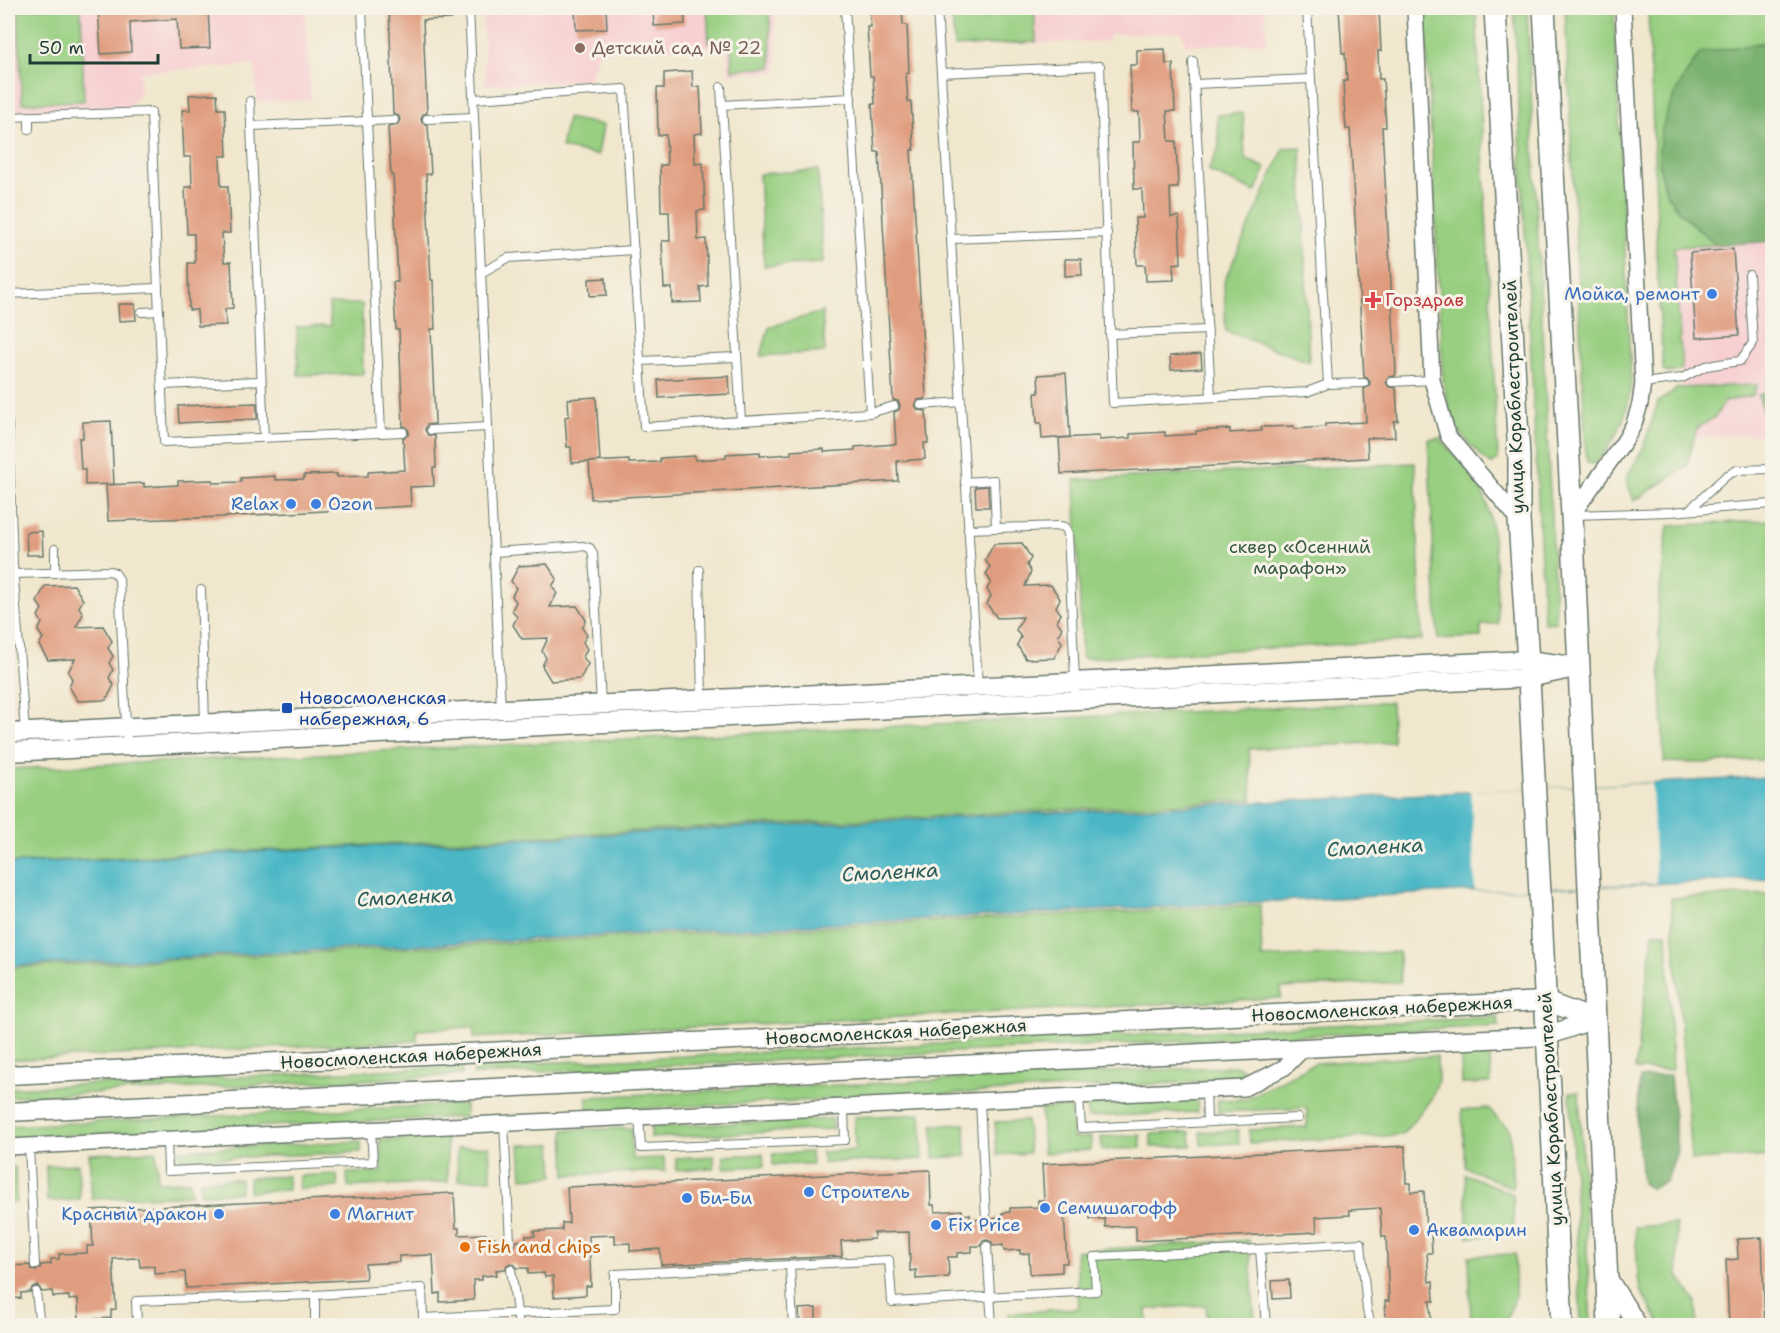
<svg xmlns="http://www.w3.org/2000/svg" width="1780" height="1333" font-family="'Shantell Sans',sans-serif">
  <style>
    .built { fill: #f7cfd1 }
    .green { fill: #98cf81; stroke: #5c865a; stroke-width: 1.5 }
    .forest { fill: #7ab26f; stroke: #4c7852; stroke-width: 1.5 }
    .water { fill: #4bb7c6; stroke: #357a7d; stroke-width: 1.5 }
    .pier { fill: #f1e7ce }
    .building { fill: #e09c7e }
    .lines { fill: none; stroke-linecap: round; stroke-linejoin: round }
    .service-casing { stroke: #68786a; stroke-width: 10 }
    .minor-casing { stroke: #68786a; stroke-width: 18 }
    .tertiary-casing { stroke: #68786a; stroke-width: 21 }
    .secondary-casing { stroke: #68786a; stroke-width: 24 }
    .service { stroke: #fff; stroke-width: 8 }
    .minor { stroke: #fff; stroke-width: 15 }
    .tertiary { stroke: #fff; stroke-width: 18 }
    .secondary { stroke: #fff; stroke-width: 21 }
    .education-dot { fill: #8d6e63; stroke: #f7f3e8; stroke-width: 2 }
    .shop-dot { fill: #3f7fe0; stroke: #f7f3e8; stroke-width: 2 }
    .health-dot { fill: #e0444e; stroke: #f7f3e8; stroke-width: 2 }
    .transit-dot { fill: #1a4fb4; stroke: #f7f3e8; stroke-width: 2 }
    .food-dot { fill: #e8710a; stroke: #f7f3e8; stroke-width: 2 }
    .labels { text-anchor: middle; stroke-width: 6; stroke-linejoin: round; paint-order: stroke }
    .education-label { font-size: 18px; fill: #785e54; stroke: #f7f3e8; text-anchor: start }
    .shop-label { font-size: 18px; fill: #366cbe; stroke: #f7f3e8; text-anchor: start }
    .health-label { font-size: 18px; fill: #be3a42; stroke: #f7f3e8; text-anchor: start }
    .street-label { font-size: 18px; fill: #1f3d34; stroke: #f7f3e8 }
    .park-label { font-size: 18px; fill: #375a43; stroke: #f7f3e8 }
    .transit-label { font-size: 18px; fill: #164399; stroke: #f7f3e8; text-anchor: start }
    .food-label { font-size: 18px; fill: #c56008; stroke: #f7f3e8; text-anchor: start }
    .water-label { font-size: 20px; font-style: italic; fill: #2a5c58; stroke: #f7f3e8 }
  </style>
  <rect width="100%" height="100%" fill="#f7f3e8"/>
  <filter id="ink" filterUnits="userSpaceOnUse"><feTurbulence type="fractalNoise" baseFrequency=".0167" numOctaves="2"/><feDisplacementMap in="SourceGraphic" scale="12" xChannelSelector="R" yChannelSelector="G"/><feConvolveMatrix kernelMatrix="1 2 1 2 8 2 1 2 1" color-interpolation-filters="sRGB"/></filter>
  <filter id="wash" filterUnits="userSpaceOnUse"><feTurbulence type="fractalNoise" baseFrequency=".008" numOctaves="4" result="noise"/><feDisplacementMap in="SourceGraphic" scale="24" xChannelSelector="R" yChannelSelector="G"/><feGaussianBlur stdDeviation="1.35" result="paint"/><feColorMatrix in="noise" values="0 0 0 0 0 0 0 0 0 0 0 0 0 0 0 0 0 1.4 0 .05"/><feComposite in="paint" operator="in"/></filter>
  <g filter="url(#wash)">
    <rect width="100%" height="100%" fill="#f1e7ce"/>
    <!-- built -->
    <g class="built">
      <path d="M8 8H305L311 100 257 102 255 65 140 72V90L129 108 13 112Z"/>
      <path d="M482 8H774L777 72 729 74 727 45 599 52 589 80 486 85Z"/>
      <path d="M952 8H1265L1267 43 1186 45 1182 32 1110 34 1107 41 955 46Z"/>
      <path d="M1658 8H1772V434L1686 438Z"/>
    </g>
    <!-- green -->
    <g class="green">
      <path d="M18 8H81L84 101 22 103Z"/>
      <path d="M707 8H769L772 67 732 70 731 41 709 42Z"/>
      <path d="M952 8H1034L1036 42 954 47Z"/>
      <path d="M1425 8H1476L1498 459 1493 464 1489 463C1456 433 1450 423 1443 379Z"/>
      <path d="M1514 8H1527L1556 622 1544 623Z"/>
      <path d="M1565 8H1614L1631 383C1628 408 1624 425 1609 446 1604 452 1600 459 1594 464L1588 463 1586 457Z"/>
      <path d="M1651 8H1772V45L1761 43 1667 195 1680 212 1718 245 1674 247 1682 369 1671 373 1663 370 1656 249 1657 223 1648 10Z"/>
      <path d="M1243 113 1245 159 1266 168 1255 192 1208 171 1219 147 1217 115Z"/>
      <path d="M567 118 603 125 598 155 561 148Z"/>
      <path d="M1301 147 1309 362 1226 331 1224 282 1284 148Z"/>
      <path d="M818 170 823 263 764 266 759 174Z"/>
      <path d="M329 304H362L363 374 298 375 297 327 330 326Z"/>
      <path d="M822 312 825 352 761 356 769 327Z"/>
      <path d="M1757 385 1753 395 1725 402 1714 418 1697 428 1686 467 1634 501 1626 479 1643 448 1658 402 1678 388Z"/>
      <path d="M1440 438C1451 453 1466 466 1477 481 1497 510 1496 587 1498 624L1481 625V637L1438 639 1428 439Z"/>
      <path d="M1415 463 1422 640 1082 658 1075 480Z"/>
      <path d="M1772 520V759L1701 763 1664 762 1658 604 1668 526Z"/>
      <path d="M1391 702 1393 742 1249 749 1252 800 8 863V769Z"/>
      <path d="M1772 894V1156L1691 1160 1671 898Z"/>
      <path d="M1260 905 1262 958 1399 952 1400 982 1281 988V998L474 1038 473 1027 417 1030V1041L8 1060V968Z"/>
      <path d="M1653 933H1667L1672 1070H1635Z"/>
      <path d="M1498 1017 1499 1026 474 1075V1066Z"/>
      <path d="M1490 1055 1491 1083 1462 1084 1461 1056Z"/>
      <path d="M1437 1056 1438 1080 1432 1098 1402 1135 1250 1143 1249 1130 1307 1127V1108L1218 1112 1217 1100 1246 1099 1315 1063Z"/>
      <path d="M462 1066V1075L8 1097V1088Z"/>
      <path d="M1238 1066 1242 1069 1244 1074 1242 1078 1239 1080 587 1111V1097Z"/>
      <path d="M1570 1092H1579L1591 1325H1581Z"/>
      <path d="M1197 1100 1198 1112 1088 1117 1087 1105Z"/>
      <path d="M465 1104V1117L8 1138V1126Z"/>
      <path d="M1071 1107 1073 1138 1091 1137V1150L1043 1153 1041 1109Z"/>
      <path d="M1487 1108 1510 1130 1513 1188 1465 1167 1462 1110Z"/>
      <path d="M921 1114 923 1159 823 1163 822 1152 855 1150 854 1117Z"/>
      <path d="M832 1119 833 1129 651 1138V1127Z"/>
      <path d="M1027 1121 1029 1153 997 1155 995 1122Z"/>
      <path d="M965 1124 966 1156 934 1158 933 1125Z"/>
      <path d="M631 1128 632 1159 664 1158 665 1171 566 1175 564 1130Z"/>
      <path d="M1238 1130 1239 1143 1201 1145 1200 1132Z"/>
      <path d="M1190 1132 1191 1146 1151 1147V1134Z"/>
      <path d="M1140 1135 1141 1148 1102 1150 1101 1137Z"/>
      <path d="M446 1137 448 1182 348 1187 347 1173 382 1172 380 1140Z"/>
      <path d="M361 1141V1152L180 1160 179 1150Z"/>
      <path d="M552 1144 554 1176 522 1178 520 1145Z"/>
      <path d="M489 1146 491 1179 458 1180 457 1148Z"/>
      <path d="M156 1151 158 1182 190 1181 191 1195 92 1199 89 1154Z"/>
      <path d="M811 1152 812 1164 773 1165V1154Z"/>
      <path d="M763 1154 764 1166 724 1168V1156Z"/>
      <path d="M714 1156V1168L676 1170V1158Z"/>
      <path d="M78 1164 80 1200 47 1201 46 1166Z"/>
      <path d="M8 1167H15L16 1202 8 1203Z"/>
      <path d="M337 1174 338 1187 299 1189V1176Z"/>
      <path d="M1465 1174 1513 1194 1514 1235 1468 1237Z"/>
      <path d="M288 1176V1190L249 1192V1178Z"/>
      <path d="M240 1179V1192L201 1194 200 1180Z"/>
      <path d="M1676 1224 1678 1276 1696 1302 1697 1325H1661L1640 1290 1638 1276 1635 1227Z"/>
      <path d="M1249 1240 1255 1325H1208L1206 1305 1147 1309 1148 1326 1009 1325V1313L1079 1308 1076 1251Z"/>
      <path d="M1515 1254V1296L1505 1325H1471L1469 1256Z"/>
    </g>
    <!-- forest -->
    <g class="forest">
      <path d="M1761 43 1772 45V241L1718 245C1700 231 1680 216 1668 196 1665 191 1664 184 1662 179 1650 134 1675 89 1700 53Z"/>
      <path d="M1772 390V421L1765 419 1758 395Z"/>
      <path d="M1670 1075 1677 1151 1667 1181 1651 1189 1642 1183 1637 1125 1640 1078Z"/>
    </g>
    <!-- water -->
    <path class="water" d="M1772 777V879L1475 891 8 966V864Z"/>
    <!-- pier -->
    <path class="pier" d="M1652 783 1656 883 1475 891 1471 791Z"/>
    <g id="blocks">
      <!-- building -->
      <g class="building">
        <path d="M98 8H208L210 48 179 49 177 19 130 22 131 52 101 54Z"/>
        <path d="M389 8H451V19L423 20 427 113 423 114 421 119 422 123 428 125 431 174H426L431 280H433L435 329H431L435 421V424L427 425 425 430 428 435 435 436 436 468H433L434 486 410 487 411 506 222 517 108 521 106 485 144 483V487L178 485V481L213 480V483L241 482V478L275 476V480L304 479V475L337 474V477L368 476V472L405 470 403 438 408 435 409 431 406 427 403 426 399 330H396L393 282H398L393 175H391L388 127 397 125 400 120 399 116 393 114Z"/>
        <path d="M575 8H606L607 29 576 30Z"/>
        <path d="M653 8H684L685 24 654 26Z"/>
        <path d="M869 8H902L903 25H907L909 73 906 74 908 102H911L914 150H911L926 395 925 399 918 400 915 405 918 410 926 411 928 443H924L925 459 897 461 898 481 591 499 589 462 629 460V463L660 462V458L695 456V460L726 458V454L760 452V456L791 454V451L824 449V452L855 450V447L896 444 894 412 899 410 900 405 898 401 893 400 879 152H875L873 124 872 104H875L873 76H870L867 27H871Z"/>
        <path d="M1339 8H1379L1381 51H1378L1379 79H1383L1385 110 1386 127H1382L1396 372 1395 376 1389 377 1386 382 1389 387 1396 388 1398 421H1394L1395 437 1367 438 1368 458 1061 474 1059 438 1099 436V440L1130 438V434L1165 432V436L1196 434V431L1230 429V433L1261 431V427L1294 426V429L1325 427V424L1366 422 1364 389 1369 386 1370 382 1367 378 1364 377 1350 129H1346L1344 102 1343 81H1347L1345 53H1342Z"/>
        <path d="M1165 49 1166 64H1173L1175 111H1167L1169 141H1176L1178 188H1170L1171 217 1179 216 1181 263 1173 264 1174 280 1146 281 1145 265H1137L1135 218H1143L1142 189H1134L1133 142H1140L1139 112H1132L1130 65H1137V50Z"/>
        <path d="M692 71 693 87 700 86 702 133 694 134 695 164 703 163 705 210 697 211 698 240 706 239 708 286 700 287 701 302 672 303V288H664L662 241H670L669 212H661L660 165H667L666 135H658L657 88H664V73Z"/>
        <path d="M217 94 218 109H225L227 156H220L221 186H228L230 233H222L224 262H231L233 308 225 309 226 325 198 326 197 310H189L188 263H195L194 234H187L185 187H192L191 157H184L182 110H190L189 95Z"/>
        <path d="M1733 249 1739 335 1696 338 1690 253Z"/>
        <path d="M1065 259H1081L1082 275 1065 276Z"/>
        <path d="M606 278 607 295 590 296 589 279Z"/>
        <path d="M118 304H135L136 320 119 321Z"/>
        <path d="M1201 354 1202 368 1171 370 1170 356Z"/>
        <path d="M1066 373 1070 437 1042 439 1041 423H1037L1035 393H1039L1038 375Z"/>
        <path d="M729 376 730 394 659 398 658 380Z"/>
        <path d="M596 397 600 461 572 463 571 447H567L565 417 569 416 568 399Z"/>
        <path d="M257 403V419L179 423 178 406Z"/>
        <path d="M111 421 114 484 85 485V469H81L79 438H83V422Z"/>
        <path d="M988 486 989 507H976L975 487Z"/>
        <path d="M42 531 43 555H27L26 532Z"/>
        <path d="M1022 543 1031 558 1027 565 1031 572 1025 586 1051 585 1060 599 1056 607 1061 614 1057 621 1062 628 1058 636 1062 643 1054 658 1026 659 1017 645 1021 637 1016 630 1023 617 997 618 987 604 991 596 987 589 991 582 986 574 990 567 985 560 994 544Z"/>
        <path d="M547 564 557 579 552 586 557 593 550 607 577 606 586 620 582 628 587 635 583 642 587 649 583 657 588 664 580 679 551 681 542 666 546 658 542 651 548 638 522 639 513 625 517 617 512 610 516 602 512 596 516 588 511 581 519 566Z"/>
        <path d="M74 585 83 600 79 607 83 614 76 627 103 626 112 641 108 648 113 656 109 663 113 670 109 678 114 685 106 700 78 701 69 687 72 679 68 672 75 659 48 660 39 645 43 638 38 631 42 623 38 616 42 609 37 602 45 586Z"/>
        <path d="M1405 1146 1406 1183H1411V1192L1424 1191 1426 1232H1431L1432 1253H1427L1429 1282 1433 1281 1434 1301H1430L1431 1326H1397V1317L1386 1318 1385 1301H1389L1386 1237H1382L1380 1208 1349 1210 1350 1215 1316 1217 1317 1232 1136 1241V1226L1105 1227V1219H1090V1211L1064 1213 1067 1263H1062V1272L1030 1274 1029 1253 1020 1254V1250L1004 1251 1003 1245 993 1246 992 1242 987 1240 983 1241 981 1246H972V1252L957 1253V1257H948L949 1277 916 1279V1270L910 1271 909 1232 874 1233V1239L841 1241 842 1256 661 1265 660 1249 630 1251V1243L615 1244V1235L589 1236 591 1286H586V1295L554 1297 553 1276 545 1277 544 1273 528 1274V1268H517L515 1265 511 1263 507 1265 505 1269 496 1270 497 1275 482 1276V1280H473L474 1300 440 1302V1293L435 1294 433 1255 399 1256V1262L365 1264 366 1279 186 1288 185 1272 154 1274V1266L140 1267 139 1258 113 1259 116 1309 111 1310V1318L79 1320 78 1299 69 1300V1296L53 1297 52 1291 42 1292 38 1286 32 1288 30 1292 21 1293V1298L8 1299V1266L29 1265 32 1270 36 1271 40 1268 41 1265 51 1264V1259H59V1254L87 1253V1246H93L91 1210 454 1193 456 1228H459V1235L486 1234V1238L495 1237V1243L504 1242 505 1246 510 1248 514 1247 516 1241H526V1236H535L534 1231 562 1230V1223H569L567 1187 930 1170 931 1205H934L935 1212 962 1210V1215L970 1214 971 1220 980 1219 981 1223 986 1225 990 1224 992 1219 1002 1218V1213L1010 1212V1208L1038 1207V1200H1044L1042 1164Z"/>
        <path d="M1762 1238 1765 1326H1729L1726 1260 1738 1259 1737 1239Z"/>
        <path d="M1289 1280 1290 1298 1273 1299 1272 1281Z"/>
        <path d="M816 1308V1325L800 1326 799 1309Z"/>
      </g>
    </g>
  </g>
  <g filter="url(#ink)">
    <use href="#blocks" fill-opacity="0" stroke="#68786a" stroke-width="1.5"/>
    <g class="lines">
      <!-- service casing -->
      <g class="service-casing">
        <g id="service">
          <path d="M362 8 381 433"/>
          <path d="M469 8 501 710"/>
          <path d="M845 8 870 413"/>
          <path d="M937 8 978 686"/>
          <path d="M1307 8 1328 384"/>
          <path d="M1193 61 1211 397"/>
          <path d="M941 73 1100 66 1113 403 1307 392 1328 384 1364 383"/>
          <path d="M1194 84 1310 79"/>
          <path d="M721 87 741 421"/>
          <path d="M474 99 624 89 644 427 870 413 894 406"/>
          <path d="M250 101 264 438"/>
          <path d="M722 105 851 98"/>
          <path d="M29 116V129"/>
          <path d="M8 117 151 112 164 442 403 432"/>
          <path d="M427 119 474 117"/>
          <path d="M251 126 394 120"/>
          <path d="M951 239 1107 233"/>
          <path d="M481 273 508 258 634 250"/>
          <path d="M8 294 158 288"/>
          <path d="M142 312 159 311"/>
          <path d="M1110 334 1208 330"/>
          <path d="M640 361 737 357"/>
          <path d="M1392 382 1432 380"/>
          <path d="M1643 383 1682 378 1706 366 1740 361 1753 343 1749 275"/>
          <path d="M162 385 261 381"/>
          <path d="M921 405 961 402"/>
          <path d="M8 422 13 565 25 732"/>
          <path d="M431 430 488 427"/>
          <path d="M965 482 994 480 996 528"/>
          <path d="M1689 510 1726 476 1737 470 1772 469"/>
          <path d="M1573 515 1671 512 1772 504"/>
          <path d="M968 529 1059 526 1065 527 1068 534 1076 700"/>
          <path d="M55 549V573"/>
          <path d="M494 552 583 546 590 548 593 554 601 704"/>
          <path d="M699 570 702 699"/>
          <path d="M14 574 110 571 115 573 119 579 127 746"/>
          <path d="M201 590 205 723"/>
          <path d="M1206 1090 1207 1122"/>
          <path d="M1079 1096 1081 1128 1298 1118"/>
          <path d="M980 1101 986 1219"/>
          <path d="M639 1116 641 1148 669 1147 845 1140 844 1108"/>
          <path d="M504 1123 510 1242"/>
          <path d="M167 1139 168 1171 373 1162 371 1130"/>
          <path d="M29 1146 35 1265"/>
          <path d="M987 1246 992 1326"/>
          <path d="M1260 1249 1266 1326"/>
          <path d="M790 1266 793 1326"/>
          <path d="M511 1269 519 1326"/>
          <path d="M36 1292 40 1326"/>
          <path d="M137 1326 136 1301 315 1295 422 1288 423 1318 615 1309V1274L889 1260 892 1302 1096 1291 1094 1257 1260 1249 1361 1243 1367 1310 1371 1326"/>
          <path d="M315 1326V1295"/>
        </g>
      </g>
      <!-- minor casing -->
      <g class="minor-casing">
        <g id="minor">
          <path d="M1415 8 1432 380 1448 436 1519 520"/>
          <path d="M1572 515 1625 440 1634 424 1640 404 1643 383 1623 8"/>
          <path d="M8 1147 1244 1088 1285 1067 1304 1048"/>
        </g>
      </g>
      <!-- tertiary casing -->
      <g class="tertiary-casing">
        <g id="tertiary">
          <path d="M8 733 1465 663 1528 660 1565 665"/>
          <path d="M8 752 1529 678 1579 667"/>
          <path d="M8 1075 1545 1001 1594 1019"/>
          <path d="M8 1112 1547 1036 1594 1019"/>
          <path d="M1607 1277 1638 1326"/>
        </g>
      </g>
      <!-- secondary casing -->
      <g class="secondary-casing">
        <g id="secondary">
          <path d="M1495 8 1519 457V520L1529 678 1562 1326"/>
          <path d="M1544 8 1572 515 1609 1326"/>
        </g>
      </g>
      <!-- service -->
      <use href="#service" class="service"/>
      <!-- minor -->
      <use href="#minor" class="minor"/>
      <!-- tertiary -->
      <use href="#tertiary" class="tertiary"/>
      <!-- secondary -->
      <use href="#secondary" class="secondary"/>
    </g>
  </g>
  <!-- markers -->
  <circle class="education-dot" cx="580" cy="48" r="6"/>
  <g class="shop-dot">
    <circle cx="1712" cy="294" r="6"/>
    <circle cx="291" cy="504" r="6"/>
    <circle cx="316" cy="504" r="6"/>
    <circle cx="809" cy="1192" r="6"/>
    <circle cx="687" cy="1198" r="6"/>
    <circle cx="1045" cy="1208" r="6"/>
    <circle cx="219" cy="1214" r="6"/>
    <circle cx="335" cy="1214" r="6"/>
    <circle cx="936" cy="1225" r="6"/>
    <circle cx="1414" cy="1230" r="6"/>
  </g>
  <path class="health-dot" d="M1370 291h6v6h6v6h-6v6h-6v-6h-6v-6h6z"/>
  <rect class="transit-dot" x="281" y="702" width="12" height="12" rx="3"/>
  <circle class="food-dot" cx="465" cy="1247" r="6"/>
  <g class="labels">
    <!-- education labels -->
    <g class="education-label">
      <text x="592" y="54">Детский сад № 22</text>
    </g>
    <!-- shop labels -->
    <g class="shop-label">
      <text x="1700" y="300" text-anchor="end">Мойка, ремонт</text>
      <text x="279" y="510" text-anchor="end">Relax</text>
      <text x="328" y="510">Ozon</text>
      <text x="821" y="1198">Строитель</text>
      <text x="699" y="1204">Би-Би</text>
      <text x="1057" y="1214">Семишагофф</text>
      <text x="207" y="1220" text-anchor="end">Красный дракон</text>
      <text x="347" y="1220">Магнит</text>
      <text x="948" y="1231">Fix Price</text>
      <text x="1426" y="1236">Аквамарин</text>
    </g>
    <!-- health labels -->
    <g class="health-label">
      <text x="1385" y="306">Горздрав</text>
    </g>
    <!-- street labels -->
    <g class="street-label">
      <text transform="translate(1514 397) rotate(-92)" y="6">улица Кораблестроителей</text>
      <text transform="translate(1382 1009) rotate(-3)" y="6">Новосмоленская набережная</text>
      <text transform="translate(896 1032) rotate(-3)" y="6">Новосмоленская набережная</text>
      <text transform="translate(411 1056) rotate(-3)" y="6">Новосмоленская набережная</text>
      <text transform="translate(1551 1109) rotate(-93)" y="6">улица Кораблестроителей</text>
    </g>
    <!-- park labels -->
    <g class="park-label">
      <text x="1300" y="553">сквер «Осенний<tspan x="1300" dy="21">марафон»</tspan></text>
    </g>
    <!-- transit labels -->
    <g class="transit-label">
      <text x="299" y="704">Новосмоленская<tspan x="299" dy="21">набережная, 6</tspan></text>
    </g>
    <!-- food labels -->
    <g class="food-label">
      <text x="477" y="1253">Fish and chips</text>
    </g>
    <!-- water labels -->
    <g class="water-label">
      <text transform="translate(1375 847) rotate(-3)" y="7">Смоленка</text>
      <text transform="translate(890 872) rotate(-3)" y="7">Смоленка</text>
      <text transform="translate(405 897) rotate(-3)" y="7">Смоленка</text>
    </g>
  </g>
  <!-- margin -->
  <rect width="1780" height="1333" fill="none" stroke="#f7f3e8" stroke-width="30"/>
  <!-- scale -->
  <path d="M30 54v9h128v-9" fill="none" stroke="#1f3d34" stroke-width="3"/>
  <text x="39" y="54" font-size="18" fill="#1f3d34" stroke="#f7f3e8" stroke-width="4.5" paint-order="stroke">50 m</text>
</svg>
